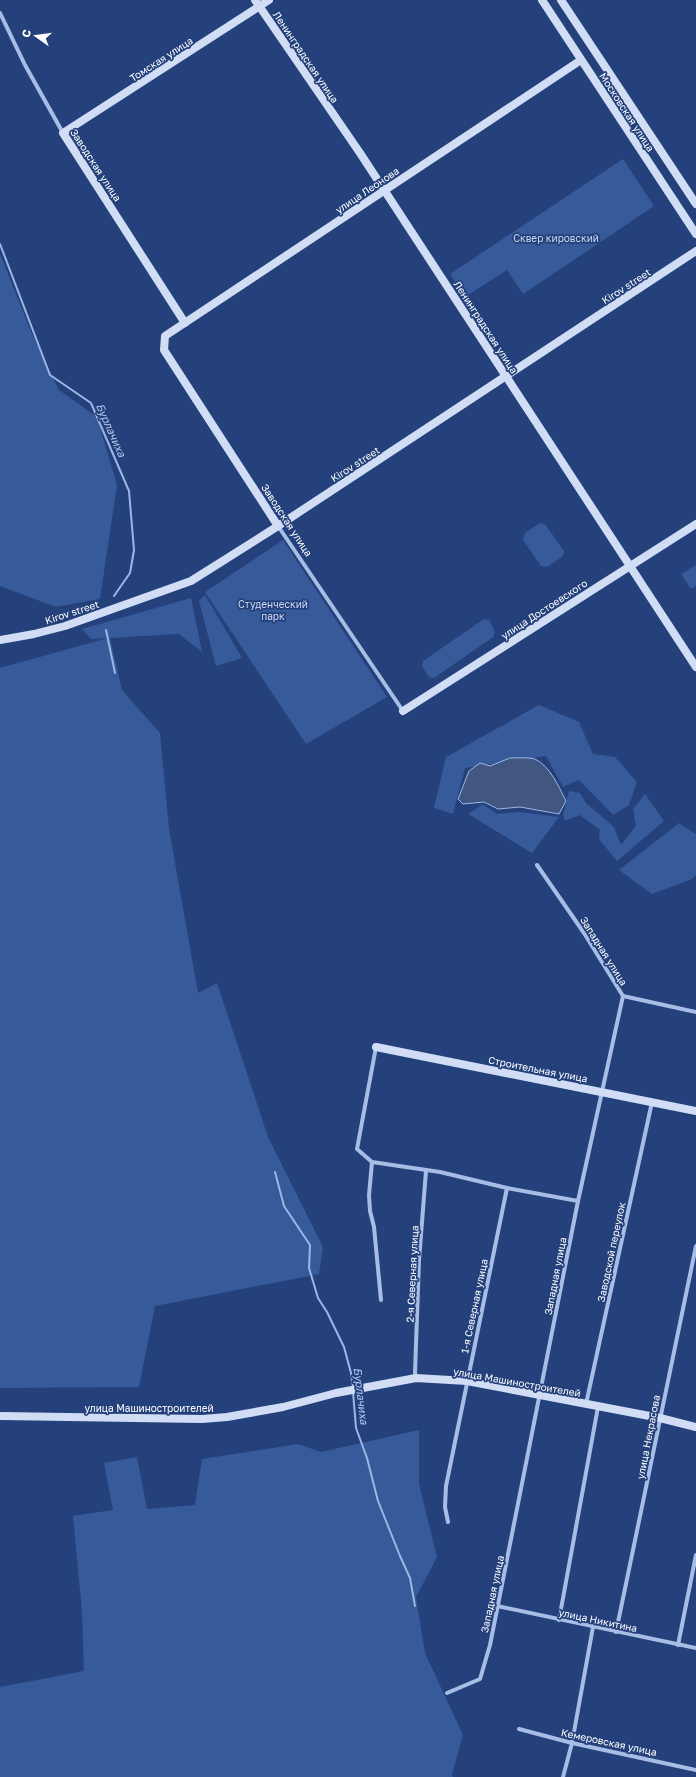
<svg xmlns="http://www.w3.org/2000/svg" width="696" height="1777" font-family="'Golos Text',sans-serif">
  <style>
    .green { fill: #375a9a }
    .water { fill: #415782; stroke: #9cb7e6 }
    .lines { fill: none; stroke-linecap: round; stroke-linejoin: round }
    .stream { stroke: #9cb7e6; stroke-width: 2 }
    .street { stroke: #a8bde5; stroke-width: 4 }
    .secondary { stroke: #d1ddf5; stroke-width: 8 }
    .labels { text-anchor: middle; stroke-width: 3.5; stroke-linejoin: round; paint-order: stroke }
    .street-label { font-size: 10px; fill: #fff; stroke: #24417c }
    .park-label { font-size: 10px; fill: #cbd9f4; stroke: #24417c }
    .water-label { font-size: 11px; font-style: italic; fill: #b3c8ed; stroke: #24417c }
  </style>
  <rect width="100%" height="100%" fill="#24417c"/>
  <!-- green -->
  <g class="green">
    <path d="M623 159 654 206 523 294 507 270 465 297 450 274Z"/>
    <path d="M0 254 32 334 59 390 97 417 117 485 100 599 56 607 0 586Z"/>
    <path d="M540 523 545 524 564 551 563 556 547 567 541 566 523 540 525 533Z"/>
    <path d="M283 540 387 697 306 744 205 592Z"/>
    <path d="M696 565V586L691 589 681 574Z"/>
    <path d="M205 595 242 658 216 666 199 601Z"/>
    <path d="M191 598 202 652 179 634 110 638 122 690 160 733 169 829 198 993 217 983 268 1137 323 1247 319 1274 155 1306 139 1387 0 1388V668L108 638 91 639 82 629Z"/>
    <path d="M484 619 489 620 495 632 493 637 434 678 429 677 422 666 423 661Z"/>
    <path d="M539 705 579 722 593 754 615 757 637 782 629 805 613 815 579 780 563 787 546 756 465 768 453 814 434 808 446 757Z"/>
    <path d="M569 791 580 793 586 803 614 827 621 845 636 826 633 809 645 794 664 821 617 861 599 839 600 830 580 815 565 821 563 815Z"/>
    <path d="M483 804 497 814 520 812 559 817 532 853 468 814Z"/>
    <path d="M679 823 696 834V875L692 879 652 894 619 870Z"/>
    <path d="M419 1430V1484L437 1557 416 1597 425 1653 463 1735 452 1774 453 1777H0V1687L84 1671 82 1612 73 1516 113 1510 104 1463 137 1457 147 1509 195 1505 202 1459 298 1444 321 1452Z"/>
  </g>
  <!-- water -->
  <path class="water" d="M510 758C517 758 528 757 535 759 550 766 559 787 566 801L559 814 520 807 498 809 484 802 463 804 458 799 469 771 480 763 490 766Z"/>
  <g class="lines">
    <!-- stream -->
    <g class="stream">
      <path d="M0 244 50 375 91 403 129 491 134 550 130 573 114 596"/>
      <path d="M106 630 115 673"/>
      <path d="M275 1172 284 1206 310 1245 309 1268 318 1298 327 1312 344 1347 351 1373 353 1387"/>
      <path d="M353 1392 356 1428 367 1458 378 1501 400 1556 410 1578 415 1606"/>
    </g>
    <!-- street -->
    <g class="street">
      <path d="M0 13 25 65 63 133"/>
      <path d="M278 526 403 711"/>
      <path d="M623 996 696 1012"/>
      <path d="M376 1047 357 1149 372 1162 440 1172 507 1188 578 1201"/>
      <path d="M372 1162 369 1195 370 1211 374 1227 381 1300"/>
      <path d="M416 1378 415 1373 419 1260 426 1171"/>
      <path d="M586 1404 652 1102"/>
      <path d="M448 1522 445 1507 446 1486 507 1188"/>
      <path d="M497 1606 696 1648"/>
      <path d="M559 1620 598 1407"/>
      <path d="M616 1632 696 1246"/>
      <path d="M678 1645 696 1555"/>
      <path d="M447 1693 480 1679 490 1645 578 1201 623 996 584 933 537 865"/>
      <path d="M519 1729 572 1743 696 1770"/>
      <path d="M563 1777 572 1743 593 1627"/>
    </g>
    <!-- secondary -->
    <g class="secondary">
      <path d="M255 0 360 153 696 667"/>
      <path d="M542 0 696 234"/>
      <path d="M561 0 696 204"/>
      <path d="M185 323 63 133 269 0"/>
      <path d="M278 526 164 350 165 336 581 60"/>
      <path d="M0 640 34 634 65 626 191 581 278 526 696 251"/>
      <path d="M403 711 696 524"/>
      <path d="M376 1047 696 1111"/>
      <path d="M0 1416 202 1419 227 1417 283 1407 336 1393 416 1378 467 1381 660 1418 696 1427"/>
    </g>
  </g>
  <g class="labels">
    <!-- street labels -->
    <g class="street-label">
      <text transform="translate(306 57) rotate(56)" y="4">Ленинградская улица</text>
      <text transform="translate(161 59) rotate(-33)" y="4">Томская улица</text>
      <text transform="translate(627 112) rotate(57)" y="4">Московская улица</text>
      <text transform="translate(96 165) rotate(57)" y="4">Заводская улица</text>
      <text transform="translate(367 190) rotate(-34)" y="4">улица Леонова</text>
      <text transform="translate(626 286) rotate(-33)" y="4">Kirov street</text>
      <text transform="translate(486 327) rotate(57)" y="4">Ленинградская улица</text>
      <text transform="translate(355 464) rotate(-33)" y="4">Kirov street</text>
      <text transform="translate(287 520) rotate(57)" y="4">Заводская улица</text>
      <text transform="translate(544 609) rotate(-33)" y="4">улица Достоевского</text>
      <text transform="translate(72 612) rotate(-18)" y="4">Kirov street</text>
      <text transform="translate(604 951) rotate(58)" y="4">Западная улица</text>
      <text transform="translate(538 1069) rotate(11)" y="4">Строительная улица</text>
      <text transform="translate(611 1252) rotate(-78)" y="4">Заводской переулок</text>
      <text transform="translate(412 1274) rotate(-87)" y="4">2-я Северная улица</text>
      <text transform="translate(555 1276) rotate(-79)" y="4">Западная улица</text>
      <text transform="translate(474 1306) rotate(-78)" y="4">1-я Северная улица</text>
      <text transform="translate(517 1382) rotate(10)" y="4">улица Машиностроителей</text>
      <text x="149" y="1412">улица Машиностроителей</text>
      <text transform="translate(648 1437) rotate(-79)" y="4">улица Некрасова</text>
      <text transform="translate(492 1594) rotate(-78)" y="4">Западная улица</text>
      <text transform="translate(598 1620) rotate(12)" y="4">улица Никитина</text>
      <text transform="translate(609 1742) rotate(12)" y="4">Кемеровская улица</text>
    </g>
    <!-- park labels -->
    <g class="park-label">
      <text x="556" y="242">Сквер кировский</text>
      <text x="273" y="608">Студенческий<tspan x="273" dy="12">парк</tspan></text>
    </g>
    <!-- water labels -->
    <g class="water-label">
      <text transform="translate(111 430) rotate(66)" y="4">Бурлачиха</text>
      <text transform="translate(361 1396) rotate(83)" y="4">Бурлачиха</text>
    </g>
  </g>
  <!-- north arrow -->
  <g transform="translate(36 36) rotate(284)" stroke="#24417c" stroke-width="3" paint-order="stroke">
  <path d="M0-3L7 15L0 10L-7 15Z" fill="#ffffff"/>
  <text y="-6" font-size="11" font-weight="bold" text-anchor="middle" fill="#ffffff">С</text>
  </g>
</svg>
